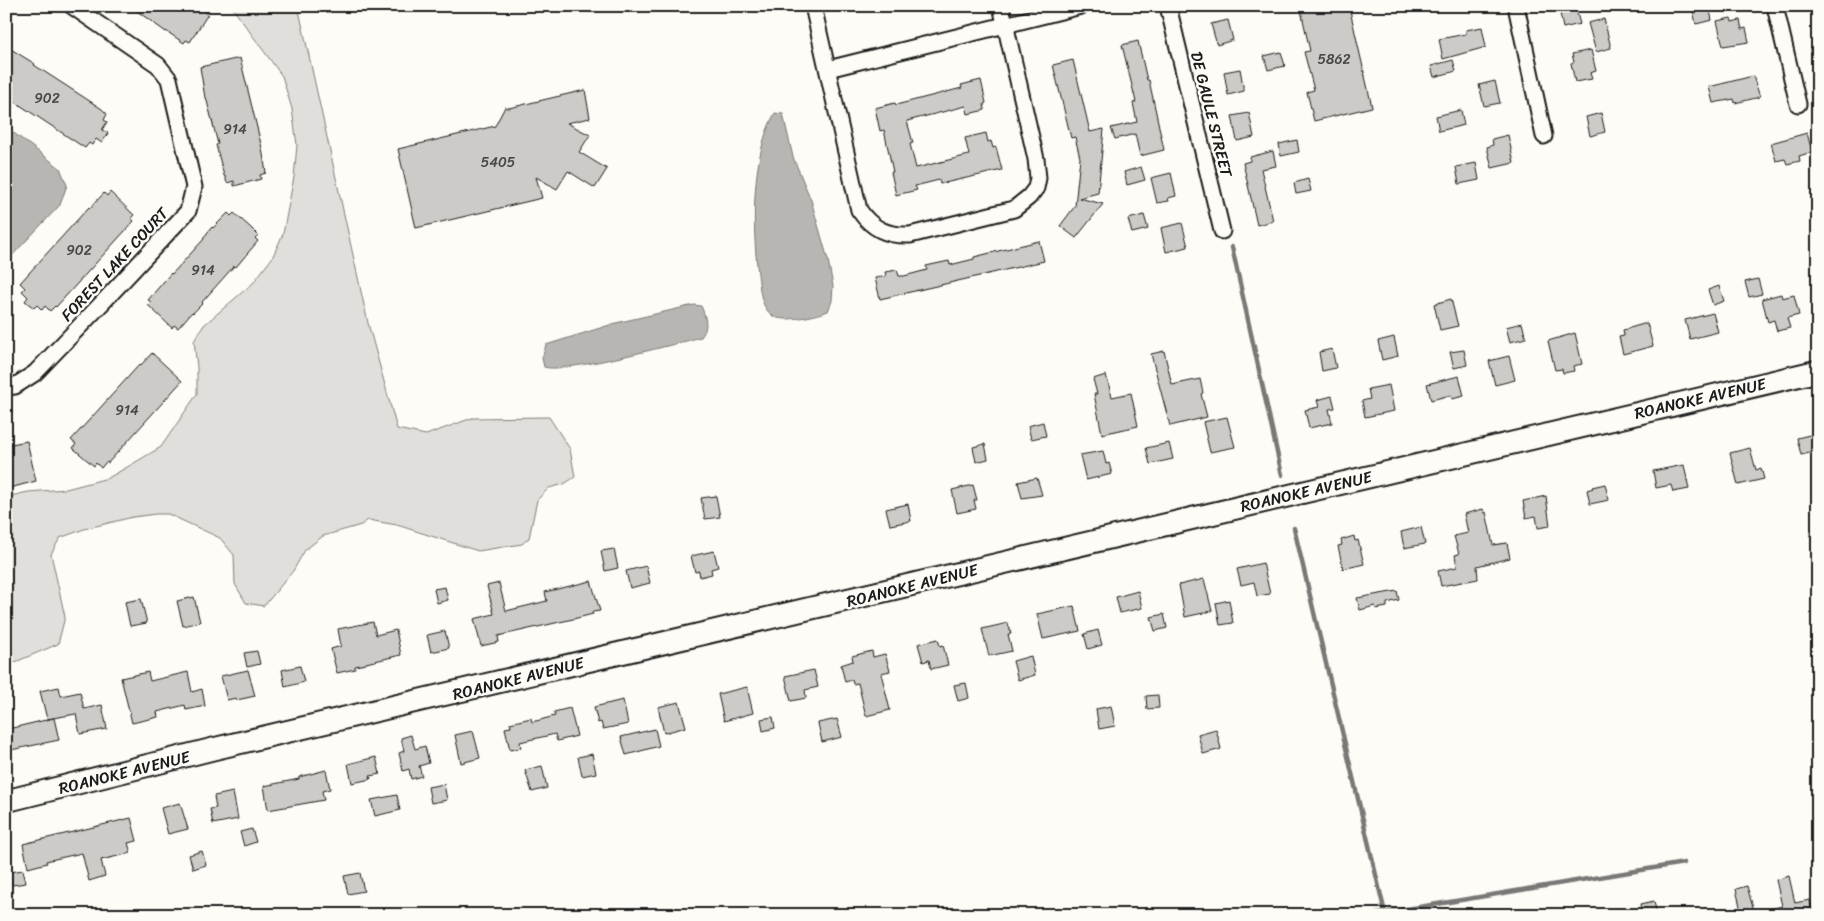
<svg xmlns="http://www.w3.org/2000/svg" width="1824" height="921" font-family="Sriracha,sans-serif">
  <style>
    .green { fill: #e0dfdb; stroke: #7e7e7c }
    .water { fill: #b7b6b2; stroke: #797876 }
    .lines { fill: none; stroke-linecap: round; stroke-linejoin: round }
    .stream { stroke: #797876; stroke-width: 4.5 }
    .building { fill: #cccbc8; stroke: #1c1c1c }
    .street-casing { stroke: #1c1c1c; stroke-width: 19 }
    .secondary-casing { stroke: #1c1c1c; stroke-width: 25 }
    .street { stroke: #fdfcf7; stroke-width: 15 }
    .secondary { stroke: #fdfcf7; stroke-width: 21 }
    .labels { text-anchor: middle; stroke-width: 5; stroke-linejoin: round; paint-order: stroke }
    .number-label { font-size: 14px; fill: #484847 }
    .street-label { font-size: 16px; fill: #1c1c1c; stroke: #fdfcf7 }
  </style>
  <rect width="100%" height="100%" fill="#fdfcf7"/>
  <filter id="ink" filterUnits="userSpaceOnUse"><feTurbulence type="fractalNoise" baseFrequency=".02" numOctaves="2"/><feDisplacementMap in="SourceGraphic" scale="10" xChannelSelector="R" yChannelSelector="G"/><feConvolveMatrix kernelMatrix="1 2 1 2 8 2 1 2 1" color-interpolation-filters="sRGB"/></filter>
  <g filter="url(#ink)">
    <!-- green -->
    <path class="green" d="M231 6H298L368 323 397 429 426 435 472 418 549 417 570 449 575 477 564 484 549 488 537 500 529 538 522 544 478 551 397 525 368 520 361 525 323 536 305 550 293 571 264 606 246 603 235 584 234 555 220 538 168 514H156L133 517 84 529 60 538 51 554 65 617 58 644 6 666V497L28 492 66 489 108 478 129 466 161 447 197 394V367L194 341 204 325 253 283 272 258 283 234 294 177 297 145 292 109 282 76Z"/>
    <!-- water -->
    <g class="water">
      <path d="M775 113 783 114 793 157 811 200 828 260 833 286 832 301 828 311C817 316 782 323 773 316 760 307 760 289 758 274 752 227 751 155 775 113Z"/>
      <path d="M6 127 60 168 67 185 60 205 6 262Z"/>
      <path d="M694 305 701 306C706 317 709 328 701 337 676 344 562 374 544 367L542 358 546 345 616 323Z"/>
    </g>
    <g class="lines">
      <!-- stream -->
      <g class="stream">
        <path d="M1232 247 1282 475"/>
        <path d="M1294 528 1385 913"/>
        <path d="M1371 915 1684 863"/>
      </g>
    </g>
    <!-- building -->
    <g class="building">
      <path d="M130 6H208L205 12 208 14 190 42 186 40 184 43 166 31V32Z"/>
      <path d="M1300 6H1349L1372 107 1314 121 1307 92 1314 90 1304 52 1310 51Z"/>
      <path d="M1567 6H1575L1580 24 1563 28 1559 8Z"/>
      <path d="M1692 6H1709L1712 20 1696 24Z"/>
      <path d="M1731 18 1732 22 1740 20 1742 29 1746 28 1749 42 1723 46 1717 21Z"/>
      <path d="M1604 19 1611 48 1596 52 1588 23Z"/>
      <path d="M1228 20 1233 40 1217 45 1211 24Z"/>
      <path d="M1482 27 1486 47 1443 59 1439 39 1466 34V30Z"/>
      <path d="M1138 41 1147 80H1149L1164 150 1140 156 1135 134 1115 139 1111 128 1137 122 1133 103 1136 102 1122 45Z"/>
      <path d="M6 46 35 64 34 65 102 109 107 114 104 120 107 122 102 130 108 133 102 143 96 139 92 145 89 143 85 148 6 96Z"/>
      <path d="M1591 50 1596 71 1590 73 1592 79 1575 82 1571 63 1574 62 1572 54Z"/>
      <path d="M1281 52 1285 66 1268 70 1264 56Z"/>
      <path d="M240 58 262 148 266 173 260 175 261 179 234 186V181L227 183 225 176H224L216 145 218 144 206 97 205 98 200 67Z"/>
      <path d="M1073 60 1090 132 1104 129 1098 193 1079 198 1103 204 1076 238 1060 226 1075 206 1080 158 1075 137 1071 138 1053 65Z"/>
      <path d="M1453 60 1456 71 1434 77 1431 66Z"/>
      <path d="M1240 69 1244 91 1228 95 1224 72Z"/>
      <path d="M1753 76 1760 97 1735 103 1734 99 1713 103 1709 87Z"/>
      <path d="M981 80 986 103 984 104 985 110 968 114 966 106 907 121 913 143 910 144 916 168 969 155 965 138 986 133 988 142 991 141 993 148 996 147 1002 170 940 184 939 180 915 186 917 190 896 195 891 172H893L884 130 880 131 875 108 895 103 896 105 962 88 961 85Z"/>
      <path d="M1495 81 1500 103 1484 106 1479 85Z"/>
      <path d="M585 90 590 118 567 123 590 135 579 152 607 169 595 188 568 171 557 189 536 177 542 198 416 228 398 149 495 126 505 107 509 108Z"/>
      <path d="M1461 110 1464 125 1439 131 1436 116Z"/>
      <path d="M1249 113 1254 137 1237 141 1232 116Z"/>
      <path d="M1601 113 1605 132 1590 136 1586 117Z"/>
      <path d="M1807 133 1812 152 1799 156 1800 161 1787 164 1785 159 1776 161 1771 143Z"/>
      <path d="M1508 135 1514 163 1492 168 1487 147 1493 145 1492 139Z"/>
      <path d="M1297 140 1299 152 1281 156 1279 144Z"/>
      <path d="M1273 151 1276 166 1261 169 1273 221 1257 225 1243 163 1250 161V157Z"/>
      <path d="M1476 163 1479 180 1459 184 1456 167Z"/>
      <path d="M1141 167 1145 180 1127 185 1124 172Z"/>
      <path d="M1171 173 1176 196 1168 198 1169 201 1157 203 1151 178Z"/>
      <path d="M1308 179 1311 191 1296 194 1294 183Z"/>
      <path d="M110 192 134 215 131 218 134 221 56 307 55 306 50 311 45 306 42 310 37 305 34 308 25 301 28 297 22 291 25 288 20 283 89 207 90 208 104 193 107 196Z"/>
      <path d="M228 213 231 216 234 213 250 227 258 235 255 238 258 241 236 267 234 266 202 302 203 303 193 313 192 312 178 328 174 325 172 328 148 305 151 302 148 300 171 273 172 274 204 239 203 238 212 227 213 228Z"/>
      <path d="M1144 215 1148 229 1132 233 1128 219Z"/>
      <path d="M1182 223 1188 247 1166 252 1161 228Z"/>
      <path d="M1039 241 1044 261 880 299 875 278 886 276 885 272 897 270 899 276H904L927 270 926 266 949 261 950 265 974 259V257Z"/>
      <path d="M1758 279 1762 294 1749 297 1745 282Z"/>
      <path d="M1719 286 1724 301 1713 305 1708 290Z"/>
      <path d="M1781 294 1782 298 1794 295 1799 315 1787 318 1790 328 1777 331 1774 320 1768 322 1762 299Z"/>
      <path d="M1451 299 1458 326 1440 330 1434 304Z"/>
      <path d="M1713 313 1718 332 1690 339 1685 320Z"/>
      <path d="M1522 323 1526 338 1510 342 1506 327Z"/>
      <path d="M1647 323 1653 346 1623 354 1619 337 1624 336 1623 330Z"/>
      <path d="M1575 333 1582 364 1573 366 1574 371 1563 373 1562 369 1555 370 1548 341Z"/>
      <path d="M1394 337 1398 356 1382 360 1378 341Z"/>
      <path d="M1332 349 1336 368 1322 371 1319 352Z"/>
      <path d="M1464 350 1467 365 1454 368 1450 352Z"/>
      <path d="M1164 351 1172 385 1200 379 1203 393 1201 394 1207 417 1170 426 1151 354Z"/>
      <path d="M152 353 182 381 108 463 106 462 101 468 96 463 94 466 73 448 76 444 71 440 140 364 141 365Z"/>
      <path d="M1509 356 1515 380 1495 385 1489 361Z"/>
      <path d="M1106 375 1112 397 1131 393 1138 426 1102 434 1094 394H1097L1093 379Z"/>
      <path d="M1459 376 1464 396 1452 399 1451 395 1431 400 1427 384Z"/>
      <path d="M1389 385 1394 411 1365 417 1362 401 1370 399 1368 389Z"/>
      <path d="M1332 396 1335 408 1329 409 1332 423 1309 428 1305 410 1319 407 1317 400Z"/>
      <path d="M1227 417 1235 447 1210 452 1203 422Z"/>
      <path d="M1043 422 1046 436 1031 439 1028 426Z"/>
      <path d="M1818 433V451L1801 455 1797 438Z"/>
      <path d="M27 441 36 481 6 489V445Z"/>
      <path d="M1169 443 1173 459 1150 464 1146 448Z"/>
      <path d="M985 444 988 459 976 462 973 447Z"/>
      <path d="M1750 448 1756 470 1761 468 1764 479 1738 485 1730 453Z"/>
      <path d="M1103 451 1106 464 1109 463 1112 474 1086 480 1080 455Z"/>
      <path d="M1684 465 1689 489 1673 492 1671 485 1656 488 1653 471Z"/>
      <path d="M1037 478 1042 495 1022 498 1018 482Z"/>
      <path d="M1605 484 1609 500 1590 504 1587 490 1593 488 1592 487Z"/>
      <path d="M973 485 977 500H974L976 509 957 513 952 490Z"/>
      <path d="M716 496 720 517 705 519 701 498Z"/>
      <path d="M1546 496 1550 526 1538 528 1536 516 1526 518 1523 501Z"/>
      <path d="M908 504 911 521 890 525 886 509Z"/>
      <path d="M1483 509 1484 513 1486 512 1493 545 1507 543 1510 558 1477 566 1478 579 1441 586 1438 571 1457 567 1455 555 1459 554 1454 536 1468 533 1464 514Z"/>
      <path d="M1421 527 1425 544 1404 548 1401 532Z"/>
      <path d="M1354 536 1355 541 1358 540 1364 564 1343 569 1338 546 1342 545 1341 540Z"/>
      <path d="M614 549 618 568 605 571 601 551Z"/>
      <path d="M714 551 718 567 711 569 712 574 700 577 699 571 695 572 691 556Z"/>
      <path d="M1263 563 1270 594 1257 596 1254 582 1241 585 1237 569Z"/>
      <path d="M646 566 650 583 630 588 626 571Z"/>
      <path d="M1204 579 1212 611 1185 617 1179 585Z"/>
      <path d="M591 581 600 611 592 612 593 614 573 619 498 636 499 642 481 646 474 619 494 614 487 586 499 583 506 611 547 601 545 592Z"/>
      <path d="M445 587 448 600 437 603 434 589Z"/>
      <path d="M1138 591 1142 608 1120 613 1116 597Z"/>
      <path d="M1397 591 1399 600 1387 603V607L1376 609 1375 606 1360 610 1357 598Z"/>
      <path d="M194 597 200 622 183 626 177 601Z"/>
      <path d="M141 599 147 623 130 626 125 602Z"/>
      <path d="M1229 600 1233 623 1220 625 1216 603Z"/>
      <path d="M1074 606 1080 631 1043 639 1037 614Z"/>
      <path d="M1164 614 1167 628 1155 631 1151 617Z"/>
      <path d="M373 622 376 635 396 630 401 655 366 663V664L355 666V669L337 673 331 649 341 646 338 629Z"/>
      <path d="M1008 623 1011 634H1008L1012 651 989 656 982 629Z"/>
      <path d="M1098 630 1102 645 1088 649 1084 634Z"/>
      <path d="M445 631 449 648 431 652 427 635Z"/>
      <path d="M938 639 940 646 943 645 948 665 931 669 929 660 923 662 918 644Z"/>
      <path d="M257 651 260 664 247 667 244 653Z"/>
      <path d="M872 651 873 657 885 654 890 671 881 673 890 710 866 716 858 683 853 684 852 680 845 682 841 665 853 661 852 656Z"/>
      <path d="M1031 656 1035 675 1018 680 1013 661Z"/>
      <path d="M300 666 304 682 285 687 282 670Z"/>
      <path d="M248 670 255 696 237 700 236 698 227 700 221 676Z"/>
      <path d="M814 670 818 687 805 690 806 698 791 701 785 676Z"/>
      <path d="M148 672 150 681 188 672 192 692 202 689 205 706 186 710 185 705 157 712 158 717 132 723 121 678Z"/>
      <path d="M966 683 969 698 958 701 954 685Z"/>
      <path d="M59 687 61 696 80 692 84 709 102 705 107 729 80 734 76 714 47 719 40 691Z"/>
      <path d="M747 687 753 713 724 721 718 694Z"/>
      <path d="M1158 695 1159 708 1147 709 1146 696Z"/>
      <path d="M623 700 628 724 603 729 601 722 598 723 594 707Z"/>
      <path d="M679 702 686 727 664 733 658 707Z"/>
      <path d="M1111 706 1115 726 1099 729 1096 709Z"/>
      <path d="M570 708 577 736 557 741 555 734 520 742 521 748 510 750 505 728 511 727 510 723 531 718 532 722 555 716 554 712Z"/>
      <path d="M773 717 775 728 763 731 761 719Z"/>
      <path d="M54 718 59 740 6 751V736L10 735 8 729Z"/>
      <path d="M837 719 842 737 822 742 818 723Z"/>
      <path d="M655 729 659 746 626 755 621 737Z"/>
      <path d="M1216 729 1221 749 1203 754 1198 734Z"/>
      <path d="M473 731 480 758 461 763 455 735Z"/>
      <path d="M411 735 415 749 425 746 429 763 419 766 422 776 411 779 409 769 403 771 399 753 404 751 401 738Z"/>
      <path d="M592 754 596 773 582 776 578 757Z"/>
      <path d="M376 757 380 774 370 776 371 779 352 783 348 764Z"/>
      <path d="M542 766 547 788 532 792 525 770Z"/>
      <path d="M326 770 330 789 322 791 324 800 268 810 264 786 299 779V777Z"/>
      <path d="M444 784 447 800 431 803 428 787Z"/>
      <path d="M233 792 238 819 213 824 210 809 216 808 214 796Z"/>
      <path d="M397 795 400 810 375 816 371 800Z"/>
      <path d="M180 803 188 829 168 834 161 808Z"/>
      <path d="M131 818 137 841 128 843 131 853 101 860 105 876 89 881 82 853 46 861 47 863 28 868 23 844Z"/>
      <path d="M252 829 256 842 244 846 240 832Z"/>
      <path d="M202 851 206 865 193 869 189 855Z"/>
      <path d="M23 870 26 883 12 885 10 872Z"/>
      <path d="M360 873 364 891 348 894 344 876Z"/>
      <path d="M1789 876 1795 903 1810 900 1813 915H1766V910L1782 906 1776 880Z"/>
      <path d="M1747 886 1755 915H1742L1736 889Z"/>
      <path d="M1654 901 1657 915H1643L1641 904Z"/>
    </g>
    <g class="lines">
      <!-- street casing -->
      <g class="street-casing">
        <g id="street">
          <path d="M813 6 859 210C872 229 887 236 910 235L1014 209 1029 197 1036 188 1038 178 1036 159 1001 6"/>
          <path d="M1168 6 1222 231"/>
          <path d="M1516 6 1544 136"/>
          <path d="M1775 6 1798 104"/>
          <path d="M828 69 1081 6"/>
          <path d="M6 387 15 386 35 373 103 302 188 211 194 187 169 79 158 65 72 6"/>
        </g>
      </g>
      <!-- secondary casing -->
      <g class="secondary-casing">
        <path id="secondary" d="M6 801 213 749 1818 371"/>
      </g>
      <!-- street -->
      <use href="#street" class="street"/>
      <!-- secondary -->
      <use href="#secondary" class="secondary"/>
    </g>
  </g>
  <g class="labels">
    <!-- number labels -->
    <g class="number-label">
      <text x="1334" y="64">5862</text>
      <text x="47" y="103">902</text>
      <text x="235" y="134">914</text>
      <text x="498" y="167">5405</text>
      <text x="79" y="255">902</text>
      <text x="203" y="275">914</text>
      <text x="127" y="415">914</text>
    </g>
    <!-- street labels -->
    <g class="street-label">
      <text transform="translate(1212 114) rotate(76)" y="6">DE GAULE STREET</text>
      <text transform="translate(114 264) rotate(-47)" y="6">FOREST LAKE COURT</text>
      <text transform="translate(1700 398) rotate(-13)" y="6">ROANOKE AVENUE</text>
      <text transform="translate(1306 491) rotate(-13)" y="6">ROANOKE AVENUE</text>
      <text transform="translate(912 585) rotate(-14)" y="6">ROANOKE AVENUE</text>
      <text transform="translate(518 678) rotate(-14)" y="6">ROANOKE AVENUE</text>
      <text transform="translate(124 772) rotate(-14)" y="6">ROANOKE AVENUE</text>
    </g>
  </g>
  <!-- margin -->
  <rect width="1824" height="921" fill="none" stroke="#fdfcf7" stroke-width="25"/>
  <rect x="12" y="12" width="1799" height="896" fill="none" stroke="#1c1c1c" stroke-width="2" filter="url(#ink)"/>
</svg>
